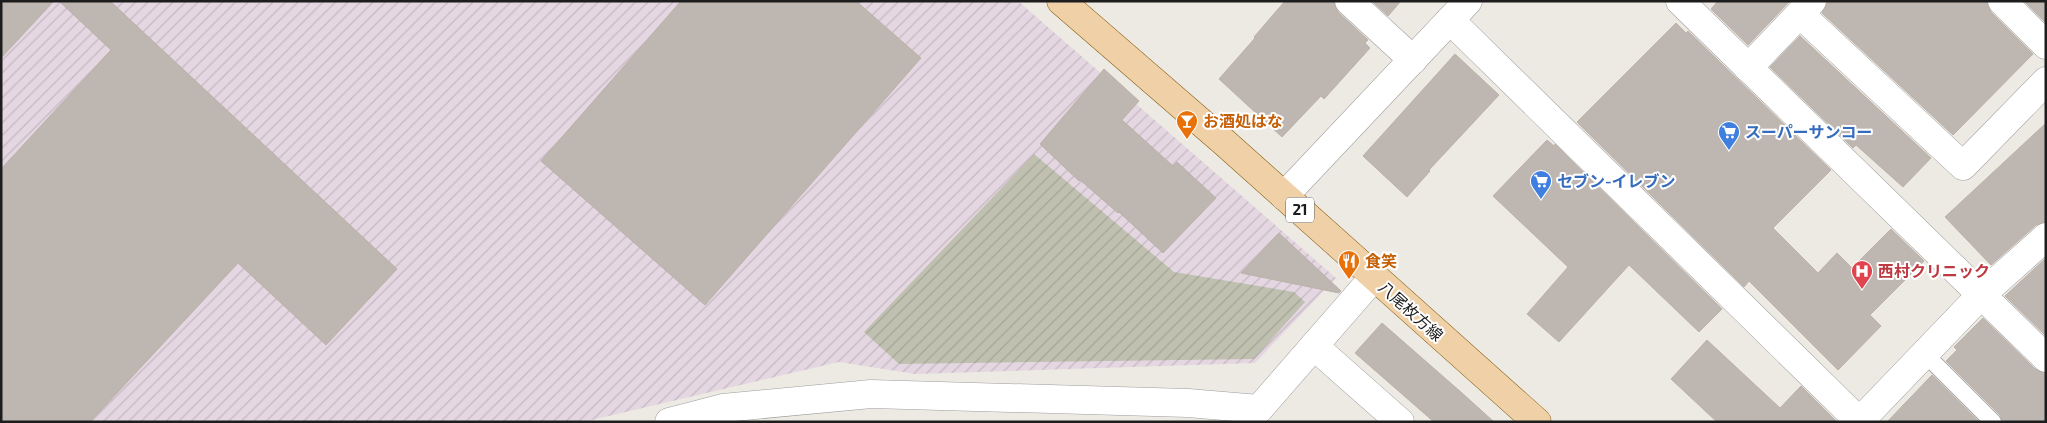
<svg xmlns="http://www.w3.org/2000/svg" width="2047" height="423" font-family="'Exo 2','Noto Sans JP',sans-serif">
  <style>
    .industrial { fill: url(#industrial-furrows) }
    .construction { fill: url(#construction-furrows) }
    .building { fill: #bdb6b1; stroke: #bdb1a8 }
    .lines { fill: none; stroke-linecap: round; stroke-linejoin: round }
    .lane-casing { stroke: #9e9e9e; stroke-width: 18 }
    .street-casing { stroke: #9e9e9e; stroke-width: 29 }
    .primary-casing { stroke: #845f12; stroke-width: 29 }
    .lane { stroke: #fff; stroke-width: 16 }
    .street { stroke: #fff; stroke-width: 28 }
    .primary { stroke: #f0d0a6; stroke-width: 28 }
    .labels { text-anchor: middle; stroke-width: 4; stroke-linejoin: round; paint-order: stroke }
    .shield { fill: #fff; stroke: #616161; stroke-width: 1 }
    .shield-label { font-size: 15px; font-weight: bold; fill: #1d1d1d }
    .food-label { font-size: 16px; font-weight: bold; fill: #c56008; stroke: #fff; text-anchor: start }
    .shop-label { font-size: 16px; font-weight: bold; fill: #366cbe; stroke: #fff; text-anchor: start }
    .health-label { font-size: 16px; font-weight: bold; fill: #be3a42; stroke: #fff; text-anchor: start }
    .street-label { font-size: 16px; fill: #1d1d1d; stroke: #fff }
  </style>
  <defs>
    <pattern id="industrial-furrows" width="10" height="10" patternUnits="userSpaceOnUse" patternTransform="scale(1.25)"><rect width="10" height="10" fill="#e5d7e2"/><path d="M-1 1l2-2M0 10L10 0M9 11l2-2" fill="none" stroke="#c4b8c1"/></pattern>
    <pattern id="construction-furrows" width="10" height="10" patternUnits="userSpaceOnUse" patternTransform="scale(1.25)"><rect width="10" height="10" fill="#c0c0b0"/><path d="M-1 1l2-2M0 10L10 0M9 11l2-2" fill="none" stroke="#a5a597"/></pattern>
  </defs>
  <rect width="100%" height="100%" fill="#edeae4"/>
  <!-- industrial -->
  <path class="industrial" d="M1 1H1018L1336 278 1255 363 915 374 839 362 583 422H1Z"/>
  <!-- construction -->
  <path class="construction" d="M1034 154 1174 272 1294 292 1305 302 1254 359 899 364 864 332Z"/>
  <!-- building -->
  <g class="building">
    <path d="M1 1H54L1 58Z"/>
    <path d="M59 1H110L397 269 326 345 238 263 90 422H1V169L111 50Z"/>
    <path d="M681 1H856L921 58 705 305 541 161Z"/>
    <path d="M1285 1H1334L1338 12 1368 40 1365 43 1370 48 1324 99 1321 96 1282 137 1219 79 1255 38 1254 37Z"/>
    <path d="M1372 1H1401L1388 16Z"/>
    <path d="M1718 1H1790L1748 45 1711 9Z"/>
    <path d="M1827 1H1987L1991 12 2033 54 1953 135 1822 13Z"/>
    <path d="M2024 1H2046V23Z"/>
    <path d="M1676 23 1686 33 1688 31 1831 170 1773 228 1818 273 1837 253 1852 268 1891 229 1924 261 1870 315 1881 326 1838 370 1749 281 1744 287 1577 122Z"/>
    <path d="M1800 36 1931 158 1903 187 1856 145 1853 148 1770 67Z"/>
    <path d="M1455 54 1499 95 1429 170 1430 171 1407 197 1363 156Z"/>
    <path d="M1104 69 1139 101 1122 120 1173 166 1177 162 1216 198 1163 253 1119 212 1118 213 1080 180 1079 181 1040 144Z"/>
    <path d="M2046 123V222L2036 225 1991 265 1945 217Z"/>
    <path d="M1547 140 1554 146 1555 144 1722 309 1699 332 1629 265 1559 342 1527 314 1568 267 1493 196Z"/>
    <path d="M1279 233 1341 291 1339 293 1241 273Z"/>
    <path d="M2046 258V336L2005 296Z"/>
    <path d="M1983 318 2035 369 2046 373V422H2003L2000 415 1946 361 1957 350 1954 347Z"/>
    <path d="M1382 323 1462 393 1494 422H1434L1355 353Z"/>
    <path d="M1707 340 1780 408 1801 386 1837 422H1717L1671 379Z"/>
    <path d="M1932 375 1979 422H1887Z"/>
  </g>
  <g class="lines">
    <!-- lane casing -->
    <g class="lane-casing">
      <path id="lane" d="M1925 354 1993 422"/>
    </g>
    <!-- street casing -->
    <g class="street-casing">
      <g id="street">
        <path d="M1349 1 1413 60"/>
        <path d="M1680 1 2046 358"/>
        <path d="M2002 1 2046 45"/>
        <path d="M1800 14 1963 166 2046 81"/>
        <path d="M1450 20 1860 422"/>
        <path d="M1748 68 1812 1"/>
        <path d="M1284 196 1468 1"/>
        <path d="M1314 346 1400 422"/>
        <path d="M669 422 723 408 871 394 1188 403 1259 409 1374 277"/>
        <path d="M1859 422 1981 295 2046 237"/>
      </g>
    </g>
    <!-- primary casing -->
    <g class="primary-casing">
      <path id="primary" d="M1061 1 1225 143 1537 422"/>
    </g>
    <!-- lane -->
    <use href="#lane" class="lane"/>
    <!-- street -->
    <use href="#street" class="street"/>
    <!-- primary -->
    <use href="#primary" class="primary"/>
  </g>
  <!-- icons -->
  <defs>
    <g id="bar-pin" transform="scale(1.125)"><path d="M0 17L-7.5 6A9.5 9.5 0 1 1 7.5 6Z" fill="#e8710a" stroke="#fff"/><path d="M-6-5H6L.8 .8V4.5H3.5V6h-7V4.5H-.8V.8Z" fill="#fff"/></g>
    <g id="supermarket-pin" transform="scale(1.125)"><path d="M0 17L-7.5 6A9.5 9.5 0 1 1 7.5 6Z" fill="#3f7fe0" stroke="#fff"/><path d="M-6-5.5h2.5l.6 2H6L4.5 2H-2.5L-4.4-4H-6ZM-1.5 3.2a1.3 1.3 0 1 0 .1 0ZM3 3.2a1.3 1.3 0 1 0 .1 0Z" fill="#fff"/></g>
    <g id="restaurant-pin" transform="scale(1.125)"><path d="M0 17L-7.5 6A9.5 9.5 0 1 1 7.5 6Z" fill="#e8710a" stroke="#fff"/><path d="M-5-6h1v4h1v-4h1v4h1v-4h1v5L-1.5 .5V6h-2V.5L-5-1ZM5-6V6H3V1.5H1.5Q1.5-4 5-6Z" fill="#fff"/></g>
    <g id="hospital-pin" transform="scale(1.125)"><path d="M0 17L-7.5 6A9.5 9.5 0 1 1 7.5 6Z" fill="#e0444e" stroke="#fff"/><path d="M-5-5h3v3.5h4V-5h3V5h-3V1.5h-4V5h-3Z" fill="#fff"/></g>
  </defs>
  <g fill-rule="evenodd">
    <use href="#bar-pin" x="1187" y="121"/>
    <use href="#supermarket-pin" x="1729" y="132"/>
    <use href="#supermarket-pin" x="1541" y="181"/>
    <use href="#restaurant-pin" x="1349" y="261"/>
    <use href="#hospital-pin" x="1862" y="271"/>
  </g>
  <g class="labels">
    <!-- shield labels -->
    <rect class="shield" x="1286" y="197.5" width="28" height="25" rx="4"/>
    <g class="shield-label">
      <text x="1300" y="215">21</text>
    </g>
    <!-- food labels -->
    <g class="food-label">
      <text x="1203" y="127">お酒処はな</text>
      <text x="1365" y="267">食笑</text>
    </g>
    <!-- shop labels -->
    <g class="shop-label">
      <text x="1745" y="138">スーパーサンコー</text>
      <text x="1557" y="187">セブン-イレブン</text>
    </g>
    <!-- health labels -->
    <g class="health-label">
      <text x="1878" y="277">西村クリニック</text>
    </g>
    <!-- street labels -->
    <g class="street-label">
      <text transform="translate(1411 311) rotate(42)" y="6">八尾枚方線</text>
    </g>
  </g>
  <!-- border -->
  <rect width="2047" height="423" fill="none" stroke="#1d1d1d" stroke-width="5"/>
</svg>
